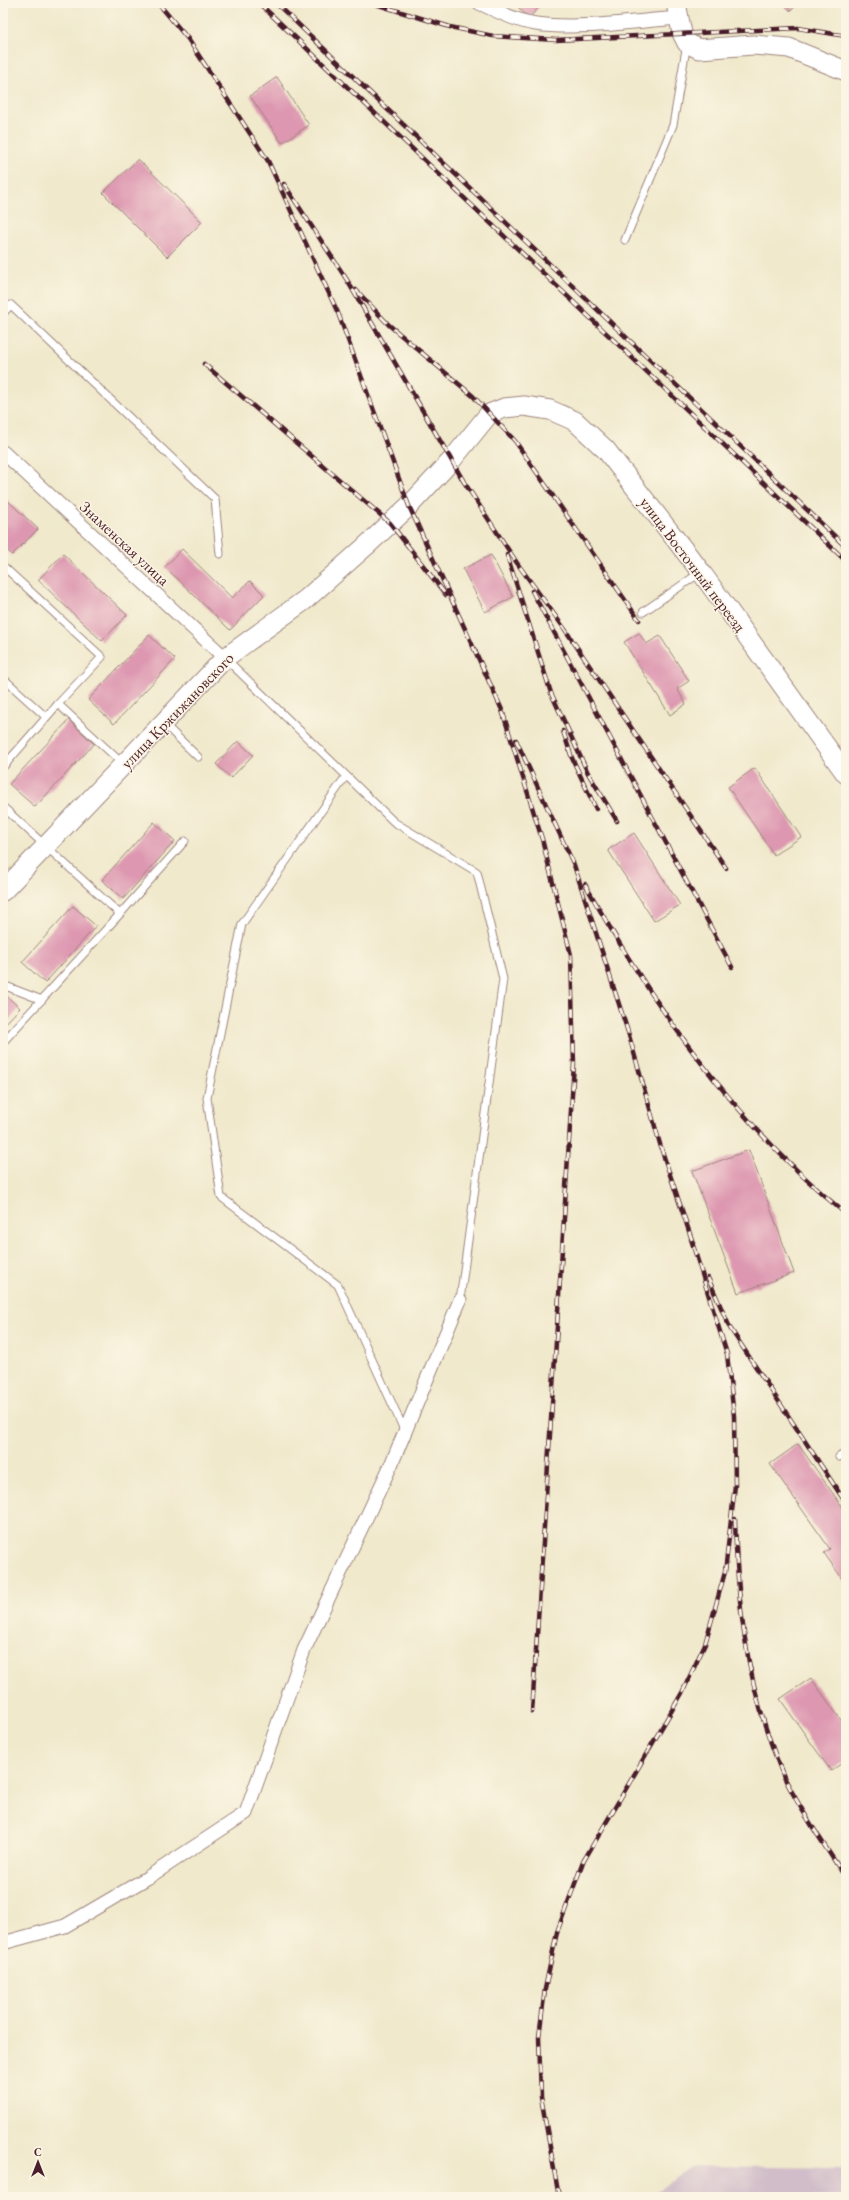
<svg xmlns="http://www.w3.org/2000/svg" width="849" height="2200" font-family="'EB Garamond',serif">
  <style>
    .industrial { fill: #d1bdc9 }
    .building { fill: #dd97b0 }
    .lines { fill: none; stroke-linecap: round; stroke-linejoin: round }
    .lane-casing { stroke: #9d847c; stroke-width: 9 }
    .street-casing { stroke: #9d847c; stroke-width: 15 }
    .secondary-casing { stroke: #9d847c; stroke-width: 21 }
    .lane { stroke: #fff; stroke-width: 7 }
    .street { stroke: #fff; stroke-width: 13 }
    .secondary { stroke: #fff; stroke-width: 19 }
    .rail-casing { stroke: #4a1f2b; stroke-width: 4.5 }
    .rail { stroke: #fcf5e5; stroke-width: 3; stroke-dasharray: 9; stroke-linecap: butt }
    .labels { text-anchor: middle; stroke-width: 3; stroke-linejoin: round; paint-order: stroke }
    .street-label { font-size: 16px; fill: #4a1f2b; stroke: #fcf5e5 }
  </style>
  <rect width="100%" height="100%" fill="#fcf5e5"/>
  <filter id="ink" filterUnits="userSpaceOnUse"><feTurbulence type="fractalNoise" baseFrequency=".025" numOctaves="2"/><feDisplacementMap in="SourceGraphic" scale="8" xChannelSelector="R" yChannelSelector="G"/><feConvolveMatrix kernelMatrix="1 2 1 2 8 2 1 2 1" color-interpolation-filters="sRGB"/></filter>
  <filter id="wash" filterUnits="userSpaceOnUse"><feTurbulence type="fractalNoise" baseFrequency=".012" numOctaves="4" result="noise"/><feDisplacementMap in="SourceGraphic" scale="16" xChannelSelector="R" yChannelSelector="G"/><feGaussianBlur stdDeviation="0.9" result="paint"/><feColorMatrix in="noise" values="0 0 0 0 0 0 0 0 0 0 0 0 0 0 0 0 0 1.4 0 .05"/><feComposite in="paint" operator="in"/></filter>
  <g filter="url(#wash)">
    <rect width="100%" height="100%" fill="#f0e9cc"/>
    <!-- industrial -->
    <path class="industrial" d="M695 2166 842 2168 846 2166V2197H647Z"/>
    <g id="blocks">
      <!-- building -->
      <g class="building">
        <path d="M514 3H543L529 18Z"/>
        <path d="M782 3H798L791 11Z"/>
        <path d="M277 77 309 125 282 143 250 96Z"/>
        <path d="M138 159 202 222 167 257 103 193Z"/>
        <path d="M3 496 38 529 12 555 3 546Z"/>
        <path d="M182 549 232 598 250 581 264 595 230 630 165 567Z"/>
        <path d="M63 554 127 615 102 641 38 580Z"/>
        <path d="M491 555 513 597 485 612 463 569Z"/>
        <path d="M639 633 646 644 660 636 689 681 677 689 686 704 670 715 624 642Z"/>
        <path d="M149 635 175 659 114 724 88 700Z"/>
        <path d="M69 720 94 744 35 807 9 784Z"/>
        <path d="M238 741 253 755 231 778 216 764Z"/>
        <path d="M755 768 801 837 774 855 728 787Z"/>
        <path d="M154 822 175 841 123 899 102 880Z"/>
        <path d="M634 833 680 905 654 921 608 850Z"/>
        <path d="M73 906 96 926 45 983 22 962Z"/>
        <path d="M3 993 20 1008 3 1026Z"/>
        <path d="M749 1150 794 1273 738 1293 692 1171Z"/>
        <path d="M798 1444 846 1512V1584L824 1553 830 1549 770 1464Z"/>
        <path d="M811 1678 846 1727V1760L831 1771 780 1699Z"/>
      </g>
    </g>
  </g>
  <g filter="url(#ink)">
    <use href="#blocks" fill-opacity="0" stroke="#9d847c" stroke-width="1"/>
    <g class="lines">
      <!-- lane casing -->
      <g class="lane-casing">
        <g id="lane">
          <path d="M625 240 673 125 687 43"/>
          <path d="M3 313 11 305 215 499 220 554"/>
          <path d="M3 566 102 657 58 704 123 764"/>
          <path d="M643 612 701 572"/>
          <path d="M225 658 394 822 477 872 503 979 460 1300"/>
          <path d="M3 678 46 717"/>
          <path d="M163 723 198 757"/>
          <path d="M3 767 58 704"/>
          <path d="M346 776 242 924 207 1098 221 1197 338 1285 405 1432"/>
          <path d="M3 807 120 914 3 1042"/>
          <path d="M120 914 185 841"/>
          <path d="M3 985 42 1000"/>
          <path d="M839 1457 846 1453"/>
        </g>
      </g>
      <!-- street casing -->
      <g class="street-casing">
        <g id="street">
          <path d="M479 3C497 11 516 21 536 24 579 30 635 21 679 18"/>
          <path d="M3 452 225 658"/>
          <path d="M3 1943 65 1926 147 1878 246 1813 304 1650 391 1465 460 1300"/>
        </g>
      </g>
      <!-- secondary casing -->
      <g class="secondary-casing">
        <g id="secondary">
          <path d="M676 3 682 33 687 43 699 49 753 45 789 48 846 71"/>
          <path d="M3 891 225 658 305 600 366 546 409 506 451 461 489 414 504 408 524 406 550 410 575 421 606 450 701 572 846 774"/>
        </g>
      </g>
      <!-- lane -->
      <use href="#lane" class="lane"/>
      <!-- street -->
      <use href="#street" class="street"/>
      <!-- secondary -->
      <use href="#secondary" class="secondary"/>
      <!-- rail casing -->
      <g class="rail-casing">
        <g id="rail">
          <path d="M158 3 188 39 268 161 338 313 409 506 502 710 542 839 571 955 574 1064 532 1712"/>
          <path d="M259 3 846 561"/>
          <path d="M276 3 846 547"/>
          <path d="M372 3 450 27 493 36 556 40 798 28 846 36"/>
          <path d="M284 184 347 280 464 482 517 563 564 628 726 868"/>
          <path d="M356 290 389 325 473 396 515 441 639 620"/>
          <path d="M204 364 390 523 446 595"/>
          <path d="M507 555 551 693 588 773 617 821"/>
          <path d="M532 591 732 967"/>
          <path d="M563 731 572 758 596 809"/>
          <path d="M516 740 574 865 628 1032 662 1151 693 1243"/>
          <path d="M585 884C652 1005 738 1126 846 1214"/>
          <path d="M708 1278 730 1328 846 1503"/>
          <path d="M735 1519C737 1595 745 1671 771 1743 775 1754 779 1766 784 1777 802 1812 824 1845 846 1878"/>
          <path d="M559 2197 541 2097 539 2037 545 1989 557 1932 583 1862 682 1693 705 1644 725 1572 735 1485 734 1416 727 1354 691 1239"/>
        </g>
      </g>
      <!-- rail -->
      <use href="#rail" class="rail"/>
    </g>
  </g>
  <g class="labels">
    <!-- street labels -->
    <g class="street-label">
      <text transform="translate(125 543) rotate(43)" y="6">Знаменская улица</text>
      <text transform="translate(693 564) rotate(53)" y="6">улица Восточный переезд</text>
      <text transform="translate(177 710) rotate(-46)" y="6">улица Кржижановского</text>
    </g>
  </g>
  <!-- margin -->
  <rect width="849" height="2200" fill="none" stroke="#fcf5e5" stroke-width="16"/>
  <!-- north arrow -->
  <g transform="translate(38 2162)" stroke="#fcf5e5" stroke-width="3" paint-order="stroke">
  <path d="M0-3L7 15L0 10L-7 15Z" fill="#4a1f2b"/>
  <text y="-6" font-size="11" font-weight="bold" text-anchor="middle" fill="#4a1f2b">С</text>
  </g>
</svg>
